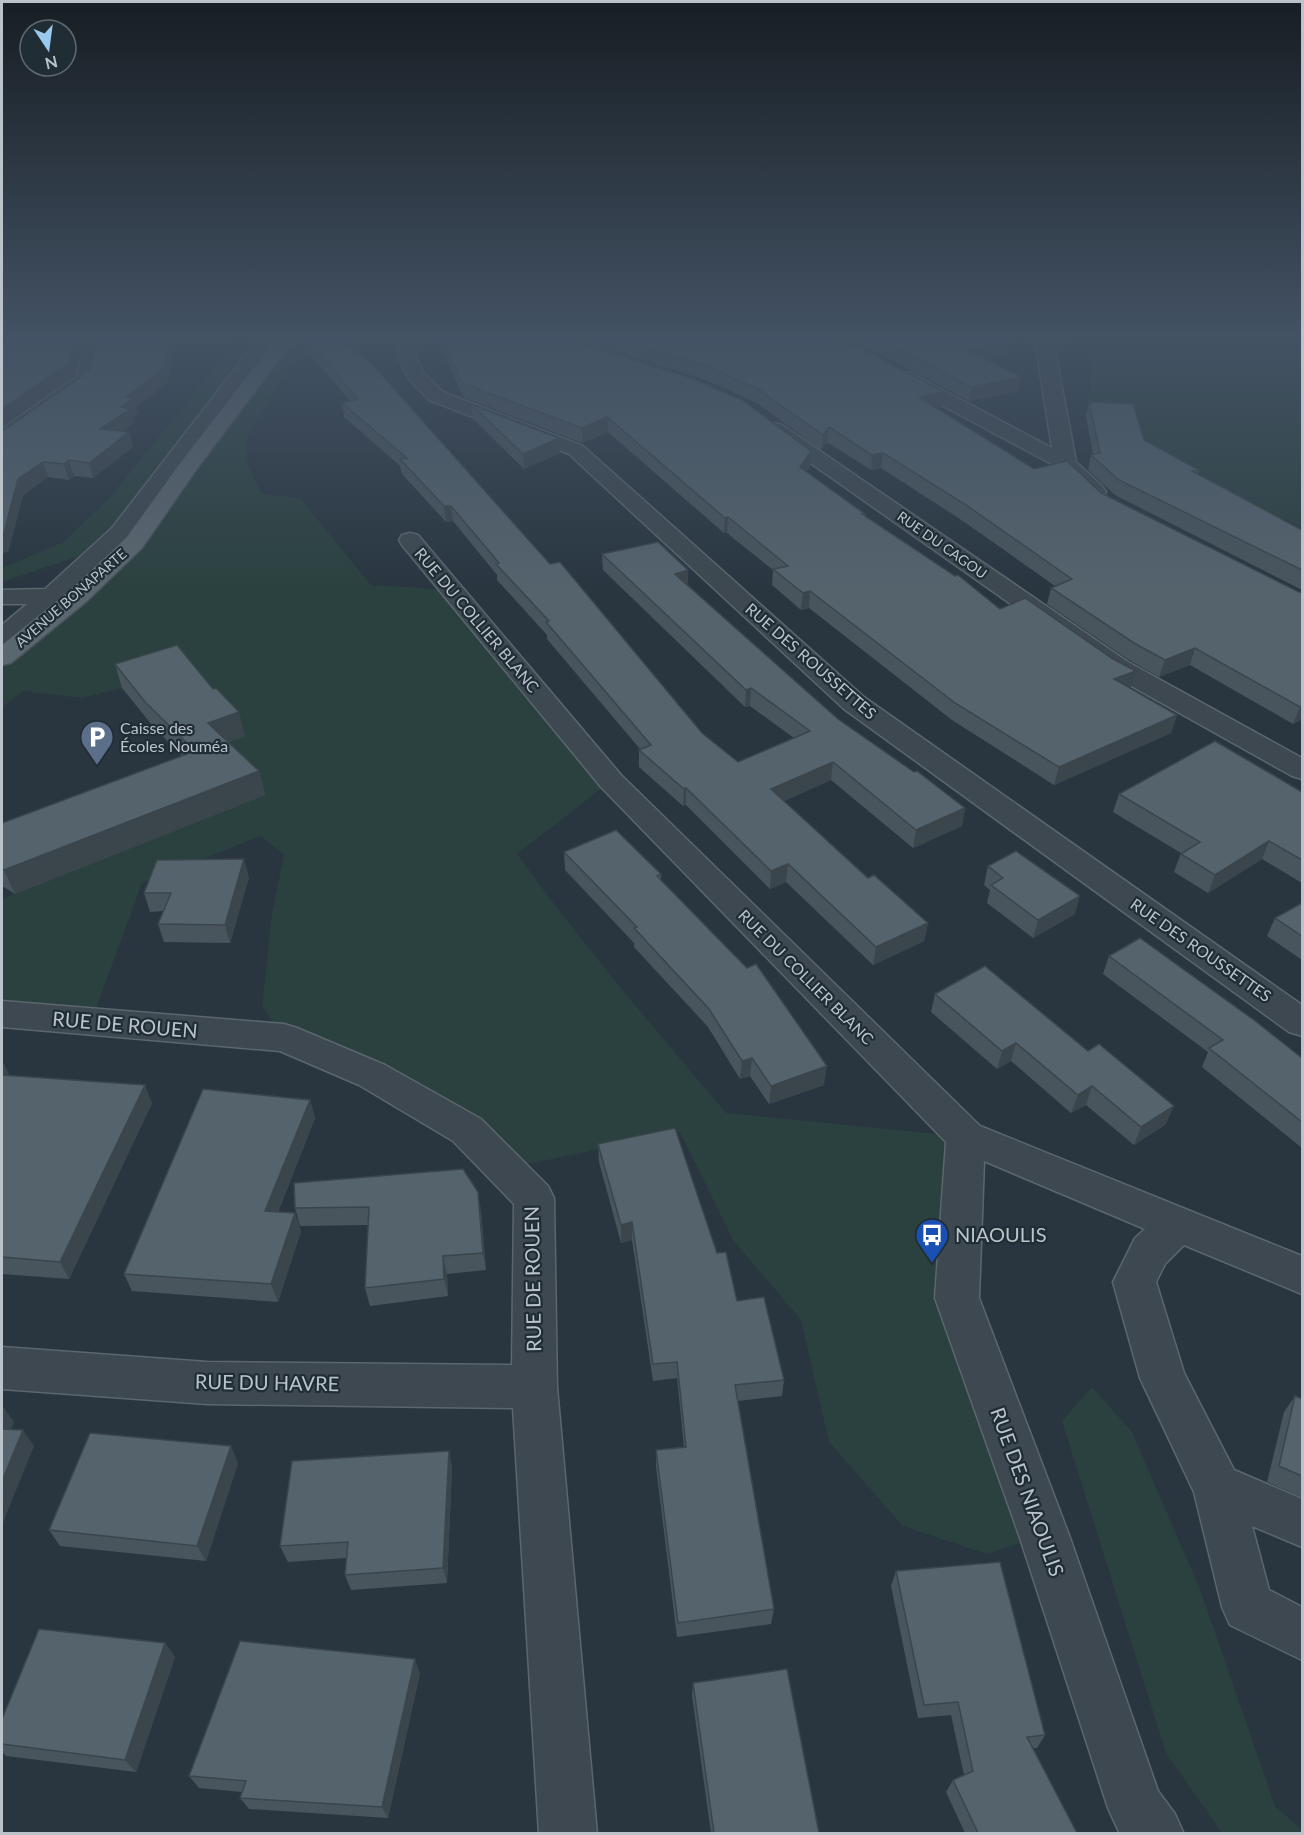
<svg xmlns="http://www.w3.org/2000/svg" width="1304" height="1835" font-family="Lato,sans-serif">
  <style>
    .green { fill: #2b413f }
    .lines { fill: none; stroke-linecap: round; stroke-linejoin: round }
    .minor-casing { stroke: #5b666d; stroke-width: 3 }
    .major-casing { stroke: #475159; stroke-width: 3 }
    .minor { fill: #3d4850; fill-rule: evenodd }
    .major { fill: #5b676f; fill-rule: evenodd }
    .wall { fill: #48555d }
    .shaded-wall { fill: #3b454c }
    .building { fill: #54636c; stroke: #3b454c; stroke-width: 1.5 }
    .labels { text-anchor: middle; stroke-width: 4.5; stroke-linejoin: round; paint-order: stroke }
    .far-street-label { font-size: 14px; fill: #bac3ca; stroke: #212d35 }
    .street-label { font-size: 16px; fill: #bac3ca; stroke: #212d35 }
    .poi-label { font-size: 16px; fill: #bac3ca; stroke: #212d35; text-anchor: start }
    .near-street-label { font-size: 20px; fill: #bac3ca; stroke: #212d35 }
    .near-poi-label { font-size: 20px; fill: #bac3ca; stroke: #212d35; text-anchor: start }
  </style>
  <rect width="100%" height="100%" fill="#293640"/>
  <!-- green -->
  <g class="green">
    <path d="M242 334H271L120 533 82 555 2 582V568L64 542 111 496Z"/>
    <path d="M289 334H319L279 383 247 438V463L261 494 300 498 371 585 452 590 611 781 517 854C582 944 654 1028 726 1113L966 1137 957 1298 1044 1535 987 1554 903 1526 829 1442 801 1320 733 1240 680 1132 505 1169 284 1038 262 1006 272 914 284 855 261 836 142 883 91 1022 2 1014V899L264 795 152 725 213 705 122 688 82 698 23 691 2 707V657L78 596Z"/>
    <path d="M1071 334H1302V527L1238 498 1086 416 1092 364Z"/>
    <path d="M1092 1387 1132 1432 1200 1589 1275 1806 1302 1830V1833H1222L1166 1753 1062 1421Z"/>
  </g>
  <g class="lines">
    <!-- minor casing -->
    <g class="minor-casing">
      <g id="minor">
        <path d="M87 334H105L92 383 9 442 2 444V429L76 377Z"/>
        <path d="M262 334H280L128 538 69 594 70 596 67 601 58 603 11 642 2 645V625L27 604H2V590L45 589 112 528Z"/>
        <path d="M401 334H419L415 346 417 358 423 372 443 392 583 446 864 697 1302 1005V1036L1289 1032 844 709 569 454 429 400 408 378 399 358 397 346Z"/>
        <path d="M575 334H593L592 340 596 348 631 360 634 364 631 368 625 369 583 356 574 340Z"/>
        <path d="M1034 334H1052L1076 462 1103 487 1106 492 1103 497 1095 498 1087 497 1059 468 897 381 895 377 897 373H911L1052 448Z"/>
        <path d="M775 423 782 425 1128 662 1302 758V779L1292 776 1110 674 768 433 765 429 768 425Z"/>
        <path d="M410 533 418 535 621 775 980 1126 1302 1256V1294L1184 1245 1165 1264 1156 1282 1184 1373 1234 1470 1302 1499V1547L1252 1526 1269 1590 1302 1607V1660L1230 1625 1222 1607 1194 1492 1140 1378 1113 1282 1135 1238 1145 1229 984 1161 979 1298 1069 1535 1158 1791 1175 1814 1184 1834H1120L1108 1808 1019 1535 935 1298 946 1142 601 787 402 545 399 540 402 535Z"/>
        <path d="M2 1001 284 1024 297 1028 385 1065 481 1119 548 1186 554 1198 557 1387 597 1834H539L513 1408 207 1404 2 1389V1347L207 1362 512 1365 514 1204 453 1141 359 1085 280 1051 2 1027Z"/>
      </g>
    </g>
    <!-- major casing -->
    <g class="major-casing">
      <path id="major" d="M280 334H298L196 470 142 548 87 601 11 663 2 665V645L69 591 126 538 181 462Z"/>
    </g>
    <!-- minor -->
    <use href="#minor" class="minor"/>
    <!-- major -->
    <use href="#major" class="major"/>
  </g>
  <!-- wall -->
  <g class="wall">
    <path d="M166 334 165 345H168L172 358 167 383 136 407 138 413 132 417 134 423 122 432H129L133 447 93 478 74 476 69 480 48 477 23 495 8 552 5 429Z"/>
    <path d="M296 334H372L367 343 344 342 702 733 738 762 794 738 750 706 745 707 603 570 602 554 688 570V585L838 719 965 808 962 826 913 848 831 780 784 801 868 878 928 923 924 941 873 965 786 882 770 889 686 805 683 806 639 767V750L640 749 547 639V635L497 580V575L453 521 446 522 402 474 400 466 344 417 342 403 350 401 297 339Z"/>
    <path d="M435 334H575L582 344 810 466 806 472 865 514V516L1000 609 1113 659 1136 671 1131 688H1130L1177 715 1171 733 1054 785 952 720 809 608 801 610 772 585 773 570 727 533H724L608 432 582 443 463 397Z"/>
    <path d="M594 334H819L942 407 936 408 1034 469 1101 493 1299 592H1302V719L1293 724 1190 665 1159 677 1129 660 1047 604 1051 588 1055 586 963 521 881 468 871 470 827 442 821 450 757 403 706 380 598 346Z"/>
    <path d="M828 334H997L1009 343 1007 356 986 359 1018 391 969 401 873 350Z"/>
    <path d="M1089 402 1144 440 1199 470 1198 474 1302 530V590L1115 495 1088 470 1091 455 1093 454 1086 416Z"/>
    <path d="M472 405 560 453 524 469 473 419Z"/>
    <path d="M115 664 245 736 228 742 259 771 265 795 15 894 2 886V823L182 756 152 725 122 688Z"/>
    <path d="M1302 792V883L1262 859 1208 893 1174 872 1181 853 1113 812 1119 794Z"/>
    <path d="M564 852 661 874V881L824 1085 769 1104 750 1076 740 1079 708 1027 634 947V943L565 870Z"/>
    <path d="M988 866 1075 914 1033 938 987 903 990 890 984 885Z"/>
    <path d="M249 877 230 943 164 942 158 924 163 911 150 912 144 893Z"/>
    <path d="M1302 903V960L1267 936 1275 918Z"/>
    <path d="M1109 956 1302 1058V1148L1202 1067 1208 1052 1103 974Z"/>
    <path d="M935 994 1166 1124 1134 1145 1086 1105 1071 1113 1011 1061 997 1069 931 1012Z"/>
    <path d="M2 1063H3L9 1075 152 1103 69 1279 2 1274Z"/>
    <path d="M310 1100 315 1118 278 1212 295 1213 301 1231 278 1302 132 1291 124 1274Z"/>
    <path d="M598 1144 717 1253 737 1301 784 1380 782 1396 738 1401 774 1609 771 1624 677 1637 656 1467V1450L684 1447 677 1378 653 1381 632 1240 621 1243 599 1162Z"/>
    <path d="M294 1183 481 1210 486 1270 447 1274 448 1296 370 1306 365 1288 368 1225 300 1226 295 1208Z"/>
    <path d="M1295 1396 1302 1399V1497L1267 1482 1284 1412Z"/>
    <path d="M449 1451 452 1468 447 1583 351 1590 345 1575 346 1558 288 1562 280 1546Z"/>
    <path d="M238 1463 206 1561 60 1546 49 1530Z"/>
    <path d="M896 1571 1045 1735 1037 1748H1033L1076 1833H965L946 1792 953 1780 964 1775 951 1715 918 1718 891 1586Z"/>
    <path d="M165 1643 175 1657 136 1772 6 1756 2 1752V1719Z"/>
    <path d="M420 1673 388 1818 249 1809 240 1798 242 1792 199 1788 189 1776Z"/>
    <path d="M693 1683 819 1833H711L692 1696Z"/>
  </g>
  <!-- shaded-wall -->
  <g class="shaded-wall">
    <path d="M78 334H85L74 376 2 427V409Z"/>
    <path d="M161 334H166L164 359 160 345Z"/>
    <path d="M365 334H372L367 343Z"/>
    <path d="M1009 343 1007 356 962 362 964 348Z"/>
    <path d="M168 345 172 358 167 383 136 407 138 413 132 417 134 423 104 444 100 429 121 407 126 397Z"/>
    <path d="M1021 377 1018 391 969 401 971 387Z"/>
    <path d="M944 392 942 407 917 412 919 397Z"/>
    <path d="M607 417 608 432 582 443V428Z"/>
    <path d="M829 427 827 442 821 450 823 435Z"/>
    <path d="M129 432 133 447 93 478 89 463Z"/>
    <path d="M559 438 560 453 524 469 523 454Z"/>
    <path d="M811 451 810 466 798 483 800 467Z"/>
    <path d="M883 453 881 468 871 470 872 455Z"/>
    <path d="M69 460 74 476 69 480 64 464Z"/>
    <path d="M43 462 48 477 23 495 8 552 2 553V536L18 479Z"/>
    <path d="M444 506H451L453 521 446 522Z"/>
    <path d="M728 517 727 533H724L725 518Z"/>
    <path d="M688 570V587L675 574Z"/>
    <path d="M810 591 809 608 801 610 803 593Z"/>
    <path d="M1195 648 1190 665 1159 677 1165 660Z"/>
    <path d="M1136 671 1131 688 1109 697 1114 679Z"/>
    <path d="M751 688 750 706 745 707 746 690Z"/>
    <path d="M1302 706V719L1293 724 1300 707Z"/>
    <path d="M239 712 245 736 215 746 208 723Z"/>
    <path d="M1177 715 1171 733 1054 785 1059 767Z"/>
    <path d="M833 762 831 780 770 807 771 789Z"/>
    <path d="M259 771 265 795 15 894 4 870Z"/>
    <path d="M686 788V805L683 806 684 789Z"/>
    <path d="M965 808 962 826 913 848 916 830Z"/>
    <path d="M1269 841 1262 859 1208 893 1215 875Z"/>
    <path d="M244 859 249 877 230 943 225 925Z"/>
    <path d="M788 864 786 882 770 889 771 871Z"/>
    <path d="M1080 896 1075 914 1033 938 1038 920Z"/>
    <path d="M928 923 924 941 873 965 876 947Z"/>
    <path d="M1016 1043 1011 1061 997 1069 1002 1051Z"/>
    <path d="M752 1058 750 1076 740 1079 742 1061Z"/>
    <path d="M3 1063 12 1081 2 1084V1065Z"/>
    <path d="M827 1066 824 1085 769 1104 771 1086Z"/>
    <path d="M145 1085 152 1103 69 1279 60 1262Z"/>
    <path d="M1092 1086 1086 1105 1071 1113 1078 1095Z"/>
    <path d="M310 1100 315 1118 271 1228 265 1211Z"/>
    <path d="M1174 1106 1166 1124 1134 1145 1141 1127Z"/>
    <path d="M478 1192 481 1210 486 1270 483 1253Z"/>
    <path d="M295 1213 301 1231 278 1302 271 1284Z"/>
    <path d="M632 1222V1240L621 1243V1225Z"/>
    <path d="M443 1256 447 1274 448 1296 444 1279Z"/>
    <path d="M2 1405 14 1422 6 1445 2 1439Z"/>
    <path d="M23 1430 34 1446 2 1525V1481Z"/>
    <path d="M231 1446 238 1463 206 1561 197 1546Z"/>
    <path d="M449 1451 452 1468 447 1583 443 1568Z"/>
    <path d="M165 1643 175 1657 136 1772 125 1760Z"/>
    <path d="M415 1659 420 1673 388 1818 382 1807Z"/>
  </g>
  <!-- building -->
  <g class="building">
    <path d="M2 334H78L70 362 2 409Z"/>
    <path d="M99 334H161L160 345H168L163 369 126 397 134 398 121 407 130 409 100 429 129 432 89 463 69 460 64 464 43 462 18 479 3 536H2V430L5 429 89 371Z"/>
    <path d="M302 334H333L371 363 550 564 560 562 702 733 738 762 810 731 751 688 746 690 602 554 658 542 688 570 675 574 838 719 914 772 917 771 965 808 916 830 833 762 771 789 868 878 874 875 928 923 876 947 788 864 771 871 686 788 684 789 639 750 651 745 546 622 549 621 496 564 499 563 451 506H444L400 459 407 458 342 403 358 399Z"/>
    <path d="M439 334H575L582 344 690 378 742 400 811 451 800 467 865 514H862L955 576 958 575 1000 609 1025 598 1113 659 1136 671 1114 679 1177 715 1059 767 955 703 810 591 803 593 773 569 788 566 728 517 725 518 607 417 582 428 462 383Z"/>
    <path d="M602 334H819L861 348 944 392 919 397 1034 469 1067 461 1101 493 1299 592H1302V706L1300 707 1195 648 1165 660 1134 643 1051 588 1072 579 966 505 883 453 872 455 829 427 823 435 758 389 706 366Z"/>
    <path d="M868 334H997L1009 343 964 348 1021 377 971 387 874 336Z"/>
    <path d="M1089 402 1133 404 1144 440 1199 470 1192 471 1302 530V570L1119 480 1091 455 1100 453Z"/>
    <path d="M472 405 559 438 523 454Z"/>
    <path d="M177 645 213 689 216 688 239 712 208 723 259 771 4 870 2 868V823L195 751 145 702 115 664Z"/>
    <path d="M1215 741 1302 792V860L1269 841 1215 875 1181 854 1200 842 1119 794Z"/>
    <path d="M616 830 661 874 657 876 747 968 756 964 827 1066 771 1086 752 1058 742 1061 709 1009 634 928 637 927 564 852Z"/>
    <path d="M1016 851 1080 896 1038 920 991 885 1003 878 988 866Z"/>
    <path d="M244 859 225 925 158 924 171 893H144L157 860Z"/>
    <path d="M1302 903V936L1275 918Z"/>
    <path d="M1140 938 1254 1020 1302 1058V1122L1209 1048 1223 1040 1109 956Z"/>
    <path d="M985 966 1088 1051 1099 1044 1174 1106 1141 1127 1092 1086 1078 1095 1016 1043 1002 1051 935 994Z"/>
    <path d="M2 1075 145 1085 60 1262 2 1257Z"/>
    <path d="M203 1089 310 1100 265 1211 295 1213 271 1284 124 1274Z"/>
    <path d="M675 1128 717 1253 726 1252 737 1301 764 1297 784 1380 735 1385 774 1609 678 1623 656 1450 686 1447 677 1362 653 1364 632 1222 621 1225 598 1144Z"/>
    <path d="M463 1169 478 1192 483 1253 443 1256 444 1279 365 1288 369 1207 295 1208 294 1183Z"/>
    <path d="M1295 1396 1302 1399V1476L1279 1466Z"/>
    <path d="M2 1429 23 1430 2 1481Z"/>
    <path d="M90 1433 231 1446 197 1546 49 1530Z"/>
    <path d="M449 1451 443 1568 345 1575 348 1542 280 1546 292 1461Z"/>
    <path d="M1000 1562 1045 1735 1027 1737 1077 1833H978L953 1780 973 1771 958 1702 924 1705 896 1571Z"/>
    <path d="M39 1629 165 1643 125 1760 2 1744V1719Z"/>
    <path d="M240 1641 415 1659 382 1807 240 1798 246 1781 189 1776Z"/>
    <path d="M787 1669 819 1833H714L693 1683Z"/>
  </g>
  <!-- sky -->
  <linearGradient id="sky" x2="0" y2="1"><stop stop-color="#171e23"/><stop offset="0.57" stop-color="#435264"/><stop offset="1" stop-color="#435264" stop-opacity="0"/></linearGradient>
  <rect width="1304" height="591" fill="url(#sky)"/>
  <!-- icons -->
  <defs>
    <g id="parking-pin" transform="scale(1.725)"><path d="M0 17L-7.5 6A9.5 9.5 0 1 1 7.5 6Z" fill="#5c6f8a" stroke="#212d35"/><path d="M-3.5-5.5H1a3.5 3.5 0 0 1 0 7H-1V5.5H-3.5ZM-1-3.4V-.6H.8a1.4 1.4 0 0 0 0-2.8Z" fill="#fff"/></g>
    <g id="bus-pin" transform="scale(1.725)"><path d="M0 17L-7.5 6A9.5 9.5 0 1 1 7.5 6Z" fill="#1a4fb4" stroke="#212d35"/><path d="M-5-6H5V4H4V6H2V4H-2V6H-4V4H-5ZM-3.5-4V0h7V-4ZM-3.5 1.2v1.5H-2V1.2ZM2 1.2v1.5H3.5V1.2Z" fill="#fff"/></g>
  </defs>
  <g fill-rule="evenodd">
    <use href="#parking-pin" x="97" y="737"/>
    <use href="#bus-pin" x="932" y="1235"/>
  </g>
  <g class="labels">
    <!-- far-street labels -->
    <g class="far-street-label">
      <text transform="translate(942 545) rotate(35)" y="5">RUE DU CAGOU</text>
      <text transform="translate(71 598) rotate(-41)" y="5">AVENUE BONAPARTE</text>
    </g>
    <!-- street labels -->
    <g class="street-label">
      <text transform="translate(477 620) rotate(50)" y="6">RUE DU COLLIER BLANC</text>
      <text transform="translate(811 661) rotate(41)" y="6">RUE DES ROUSSETTES</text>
      <text transform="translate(1201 950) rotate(35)" y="6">RUE DES ROUSSETTES</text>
      <text transform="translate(806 977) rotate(45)" y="6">RUE DU COLLIER BLANC</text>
    </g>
    <!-- poi labels -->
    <g class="poi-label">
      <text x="120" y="734">Caisse des<tspan x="120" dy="18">Écoles Nouméa</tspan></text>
    </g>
    <!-- near-street labels -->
    <g class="near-street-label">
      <text transform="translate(125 1025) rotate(5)" y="7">RUE DE ROUEN</text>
      <text transform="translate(533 1279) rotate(-91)" y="7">RUE DE ROUEN</text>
      <text transform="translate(267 1383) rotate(1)" y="7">RUE DU HAVRE</text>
      <text transform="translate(1027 1492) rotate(70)" y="7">RUE DES NIAOULIS</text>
    </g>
    <!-- near-poi labels -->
    <g class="near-poi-label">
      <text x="955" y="1242">NIAOULIS</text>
    </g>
  </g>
  <!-- border -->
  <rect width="1304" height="1835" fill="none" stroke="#bac3ca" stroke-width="6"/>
  <!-- north arrow -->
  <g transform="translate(48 48) rotate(167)"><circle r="28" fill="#212d35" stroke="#5e6971" stroke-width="1.5"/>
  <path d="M0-4.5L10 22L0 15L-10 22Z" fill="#9ac9ef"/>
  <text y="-9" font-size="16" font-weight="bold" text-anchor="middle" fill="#bac3ca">N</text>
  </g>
</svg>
